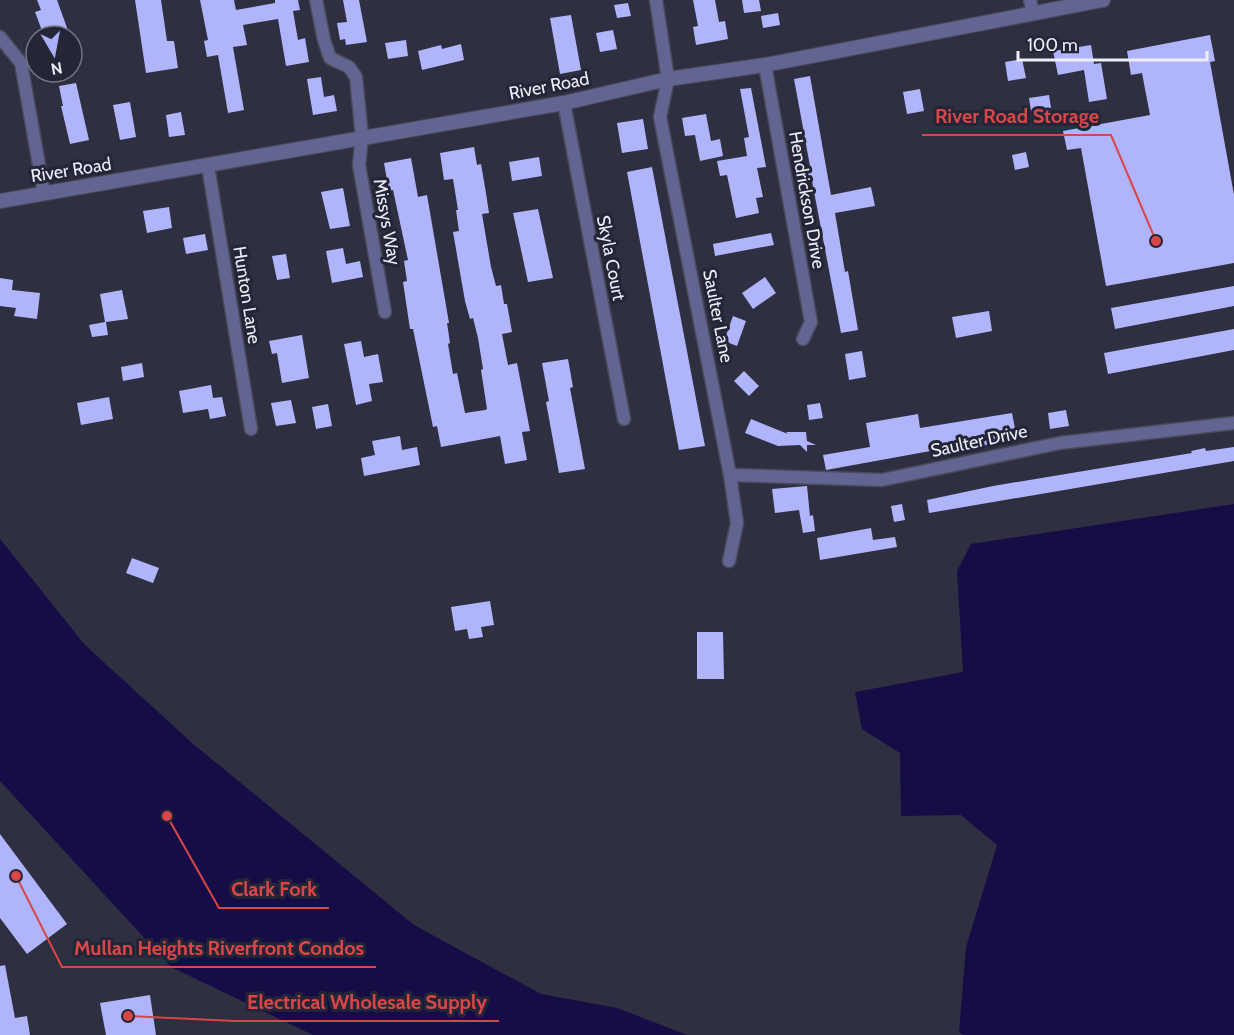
<svg xmlns="http://www.w3.org/2000/svg" width="1234" height="1035" font-family="Cabin,sans-serif">
  <style>
    .water { fill: #160d47 }
    .building { fill: #b0b4fb }
    .lines { fill: none; stroke-linecap: round; stroke-linejoin: round }
    .minor-casing { stroke: #494a5a; stroke-width: 15 }
    .tertiary-casing { stroke: #494a5a; stroke-width: 16 }
    .minor { stroke: #626492; stroke-width: 12 }
    .tertiary { stroke: #626492; stroke-width: 14 }
    .labels { text-anchor: middle; stroke-width: 6; stroke-linejoin: round; paint-order: stroke }
    .street-label { font-size: 18px; fill: #edeefa; stroke: #242536 }
    .leader { fill: none; stroke: #d94648; stroke-width: 2 }
    .callout-dot { fill: #d94648; stroke: #242536; stroke-width: 2 }
    .callout-label { font-size: 20px; text-anchor: middle; font-weight: bold; fill: #d94648; stroke: #242536; stroke-width: 6; stroke-linejoin: round; paint-order: stroke }
  </style>
  <rect width="100%" height="100%" fill="#2e2f40"/>
  <!-- water -->
  <g class="water">
    <path d="M1234 504V1035H963L959 1032 966 947 997 845 961 815 901 816 900 753 862 729 855 692 963 672 957 571 971 544Z"/>
    <path d="M0 539 85 645 192 743 414 925 541 994 617 1008 687 1035H313L171 967 0 781Z"/>
  </g>
  <!-- building -->
  <g class="building">
    <path d="M37 0H57L70 36H44L35 12 41 10Z"/>
    <path d="M135 0H161L167 41H174L178 68 146 73Z"/>
    <path d="M200 0H234L236 10 275 3V0H298L300 10 293 11 298 40 305 38 309 62 286 66 278 19 243 25 247 45 233 47 244 110 228 113 218 55 207 57 204 41 208 40Z"/>
    <path d="M343 0H359L367 42 346 45 345 39 340 40 337 23 347 22Z"/>
    <path d="M693 0H715L719 22 725 21 728 39 696 45 693 27 698 26Z"/>
    <path d="M742 0H759L761 11 744 13Z"/>
    <path d="M628 3 631 16 617 18 614 5Z"/>
    <path d="M778 13 780 25 763 28 761 16Z"/>
    <path d="M571 15 581 70 560 74 550 18Z"/>
    <path d="M613 30 617 49 600 52 596 33Z"/>
    <path d="M1210 35 1215 61 1210 62 1234 195V263L1106 286 1081 148 1067 150 1063 131 1150 115 1142 73 1131 75 1127 51Z"/>
    <path d="M406 40 408 56 388 59 385 43Z"/>
    <path d="M461 44 464 60 422 70 418 51 441 45 442 49Z"/>
    <path d="M1091 45 1094 64 1101 63 1107 99 1089 102 1084 70 1058 75 1053 51Z"/>
    <path d="M1022 59 1026 78 1008 81 1005 62Z"/>
    <path d="M810 76 831 195 871 187 875 206 835 213 845 272 848 271 858 330 841 333 812 181 803 183 800 168 810 166 794 79Z"/>
    <path d="M321 77 324 97 334 95 337 111 313 115 307 79Z"/>
    <path d="M76 83 89 140 70 144 61 106H63L59 86Z"/>
    <path d="M751 88 766 167 757 168 763 197 756 198 759 213 736 218 727 175 720 176 717 161 747 156 744 138 749 137 740 89Z"/>
    <path d="M920 89 924 111 907 114 903 92Z"/>
    <path d="M1049 95 1051 108 1031 111 1029 98Z"/>
    <path d="M130 102 136 137 120 140 113 105Z"/>
    <path d="M181 112 185 135 169 137 166 115Z"/>
    <path d="M706 114 711 141 720 139 723 156 700 161 695 135 685 136 682 118Z"/>
    <path d="M643 119 648 149 622 153 617 123Z"/>
    <path d="M474 147 477 165 481 164 486 193 489 213 482 214 491 267 496 286 501 285 504 304H507L512 332 502 334 508 365 517 363 530 431 522 432 527 460 505 464 500 436 441 447 437 426 433 427 413 329H410L403 282 407 281 404 261 408 260 393 190 389 191 384 163 411 158 418 197 427 195 449 323H447L450 343 448 344 453 374 457 373 465 413 485 410 487 409 481 370 483 369 478 338 473 318 470 319 465 301 453 232 459 231 456 210H458L453 179 444 180 440 153Z"/>
    <path d="M1026 152 1029 167 1015 170 1012 155Z"/>
    <path d="M539 157 542 176 512 181 509 162Z"/>
    <path d="M652 167 705 446 679 450 627 172Z"/>
    <path d="M343 188 350 226 330 229 321 192Z"/>
    <path d="M169 207 172 228 147 233 143 211Z"/>
    <path d="M538 209 553 278 528 282 513 213Z"/>
    <path d="M771 233 774 245 715 256 713 244Z"/>
    <path d="M205 234 208 250 186 254 183 238Z"/>
    <path d="M343 248 346 264 360 261 363 277 332 283 326 251Z"/>
    <path d="M286 254 290 278 277 280 272 256Z"/>
    <path d="M765 277 776 293 753 309 742 293Z"/>
    <path d="M0 278 13 280 12 290 40 293 37 319 14 316 16 308 0 306Z"/>
    <path d="M1234 286V306L1115 329 1111 308Z"/>
    <path d="M122 290 128 319 106 322 108 335 92 337 89 325 105 322 100 294Z"/>
    <path d="M989 311 992 331 956 338 952 317Z"/>
    <path d="M733 316 746 321 737 346 724 341Z"/>
    <path d="M1234 329V350L1108 374 1104 353Z"/>
    <path d="M302 335 309 378 282 383 277 353 272 354 269 341Z"/>
    <path d="M361 341 364 357 378 354 383 382 369 384 372 401 356 405 344 344Z"/>
    <path d="M862 351 866 377 849 380 845 354Z"/>
    <path d="M568 359 573 387 570 388 585 469 559 473 546 402 549 401 542 363Z"/>
    <path d="M142 363 144 377 123 381 121 367Z"/>
    <path d="M744 371 759 386 749 396 734 381Z"/>
    <path d="M211 385 213 398 222 397 226 416 210 419 208 409 183 413 179 391Z"/>
    <path d="M109 397 113 419 81 425 77 403Z"/>
    <path d="M291 400 296 423 276 426 271 403Z"/>
    <path d="M820 403 823 418 809 420 807 405Z"/>
    <path d="M328 404 332 426 316 429 312 407Z"/>
    <path d="M1066 410 1069 426 1050 429 1048 413Z"/>
    <path d="M1012 413 1017 439 948 452 947 448 826 470 823 455 870 447 866 423 918 414 920 428Z"/>
    <path d="M751 419 788 434 786 432H806L807 441 816 445H807V452L800 445 778 446 745 433Z"/>
    <path d="M400 436 402 450 417 447 420 465 364 476 361 458 375 455 372 441Z"/>
    <path d="M1234 447V461L929 513 927 500 993 486 1192 453 1191 451 1205 448 1206 451Z"/>
    <path d="M807 486 810 516 813 515 815 531 803 533 799 510 775 513 772 489Z"/>
    <path d="M902 504 905 520 894 522 891 506Z"/>
    <path d="M871 528 873 540 895 537 897 547 820 560 817 538Z"/>
    <path d="M132 558 159 568 153 583 126 573Z"/>
    <path d="M490 601 494 625 481 627 483 637 469 639 467 629 455 631 451 607Z"/>
    <path d="M697 632H723L724 679H697Z"/>
    <path d="M0 834 67 924 27 954 0 918Z"/>
    <path d="M5 965 15 1018 27 1016 30 1035H0V966Z"/>
    <path d="M150 995 156 1035H106L100 1003Z"/>
  </g>
  <g class="lines">
    <!-- minor casing -->
    <g class="minor-casing">
      <g id="minor">
        <path d="M316 0 324 40 330 58 349 67 356 77 362 137 359 165 385 312"/>
        <path d="M656 0 668 79 660 117 730 475 737 523 729 561"/>
        <path d="M1030 0 1033 13"/>
        <path d="M0 37 21 63 44 193"/>
        <path d="M765 65 811 322 803 339"/>
        <path d="M564 103 624 419"/>
        <path d="M208 166 251 429"/>
        <path d="M730 475 882 480 1060 443 1234 423"/>
      </g>
    </g>
    <!-- tertiary casing -->
    <g class="tertiary-casing">
      <path id="tertiary" d="M0 201 564 103 668 79 765 65 1103 0"/>
    </g>
    <!-- minor -->
    <use href="#minor" class="minor"/>
    <!-- tertiary -->
    <use href="#tertiary" class="tertiary"/>
  </g>
  <g class="labels">
    <!-- street labels -->
    <g class="street-label">
      <text transform="translate(549 86) rotate(-11)" y="6">River Road</text>
      <text transform="translate(71 170) rotate(-9)" y="6">River Road</text>
      <text transform="translate(807 200) rotate(80)" y="6">Hendrickson Drive</text>
      <text transform="translate(387 222) rotate(80)" y="6">Missys Way</text>
      <text transform="translate(611 258) rotate(79)" y="6">Skyla Court</text>
      <text transform="translate(247 295) rotate(81)" y="6">Hunton Lane</text>
      <text transform="translate(718 316) rotate(79)" y="6">Saulter Lane</text>
      <text transform="translate(979 441) rotate(-12)" y="6">Saulter Drive</text>
    </g>
  </g>
  <!-- callouts -->
  <path class="leader" d="M1156 241L1111 135H922M167 816L219 908H329M16 876L62 967H376M128 1016L235 1021H499"/>
  <g class="callout-dot">
    <circle cx="1156" cy="241" r="6"/>
    <circle cx="167" cy="816" r="6"/>
    <circle cx="16" cy="876" r="6"/>
    <circle cx="128" cy="1016" r="6"/>
  </g>
  <g class="callout-label">
    <text x="1017" y="123">River Road Storage</text>
    <text x="274" y="896">Clark Fork</text>
    <text x="219" y="955">Mullan Heights Riverfront Condos</text>
    <text x="367" y="1009">Electrical Wholesale Supply</text>
  </g>
  <!-- north arrow -->
  <g transform="translate(54 54) rotate(170)"><circle r="28" fill="#242536" stroke="#747584" stroke-width="1.5"/>
  <path d="M0-4.5L10 22L0 15L-10 22Z" fill="#abaffb"/>
  <text y="-9" font-size="16" font-weight="bold" text-anchor="middle" fill="#edeefa">N</text>
  </g>
  <!-- scale -->
  <path d="M1018 51v9h189v-9" fill="none" stroke="#edeefa" stroke-width="3"/>
  <text x="1027" y="51" font-size="18" fill="#edeefa" stroke="#242536" stroke-width="4.5" paint-order="stroke">100 m</text>
</svg>
